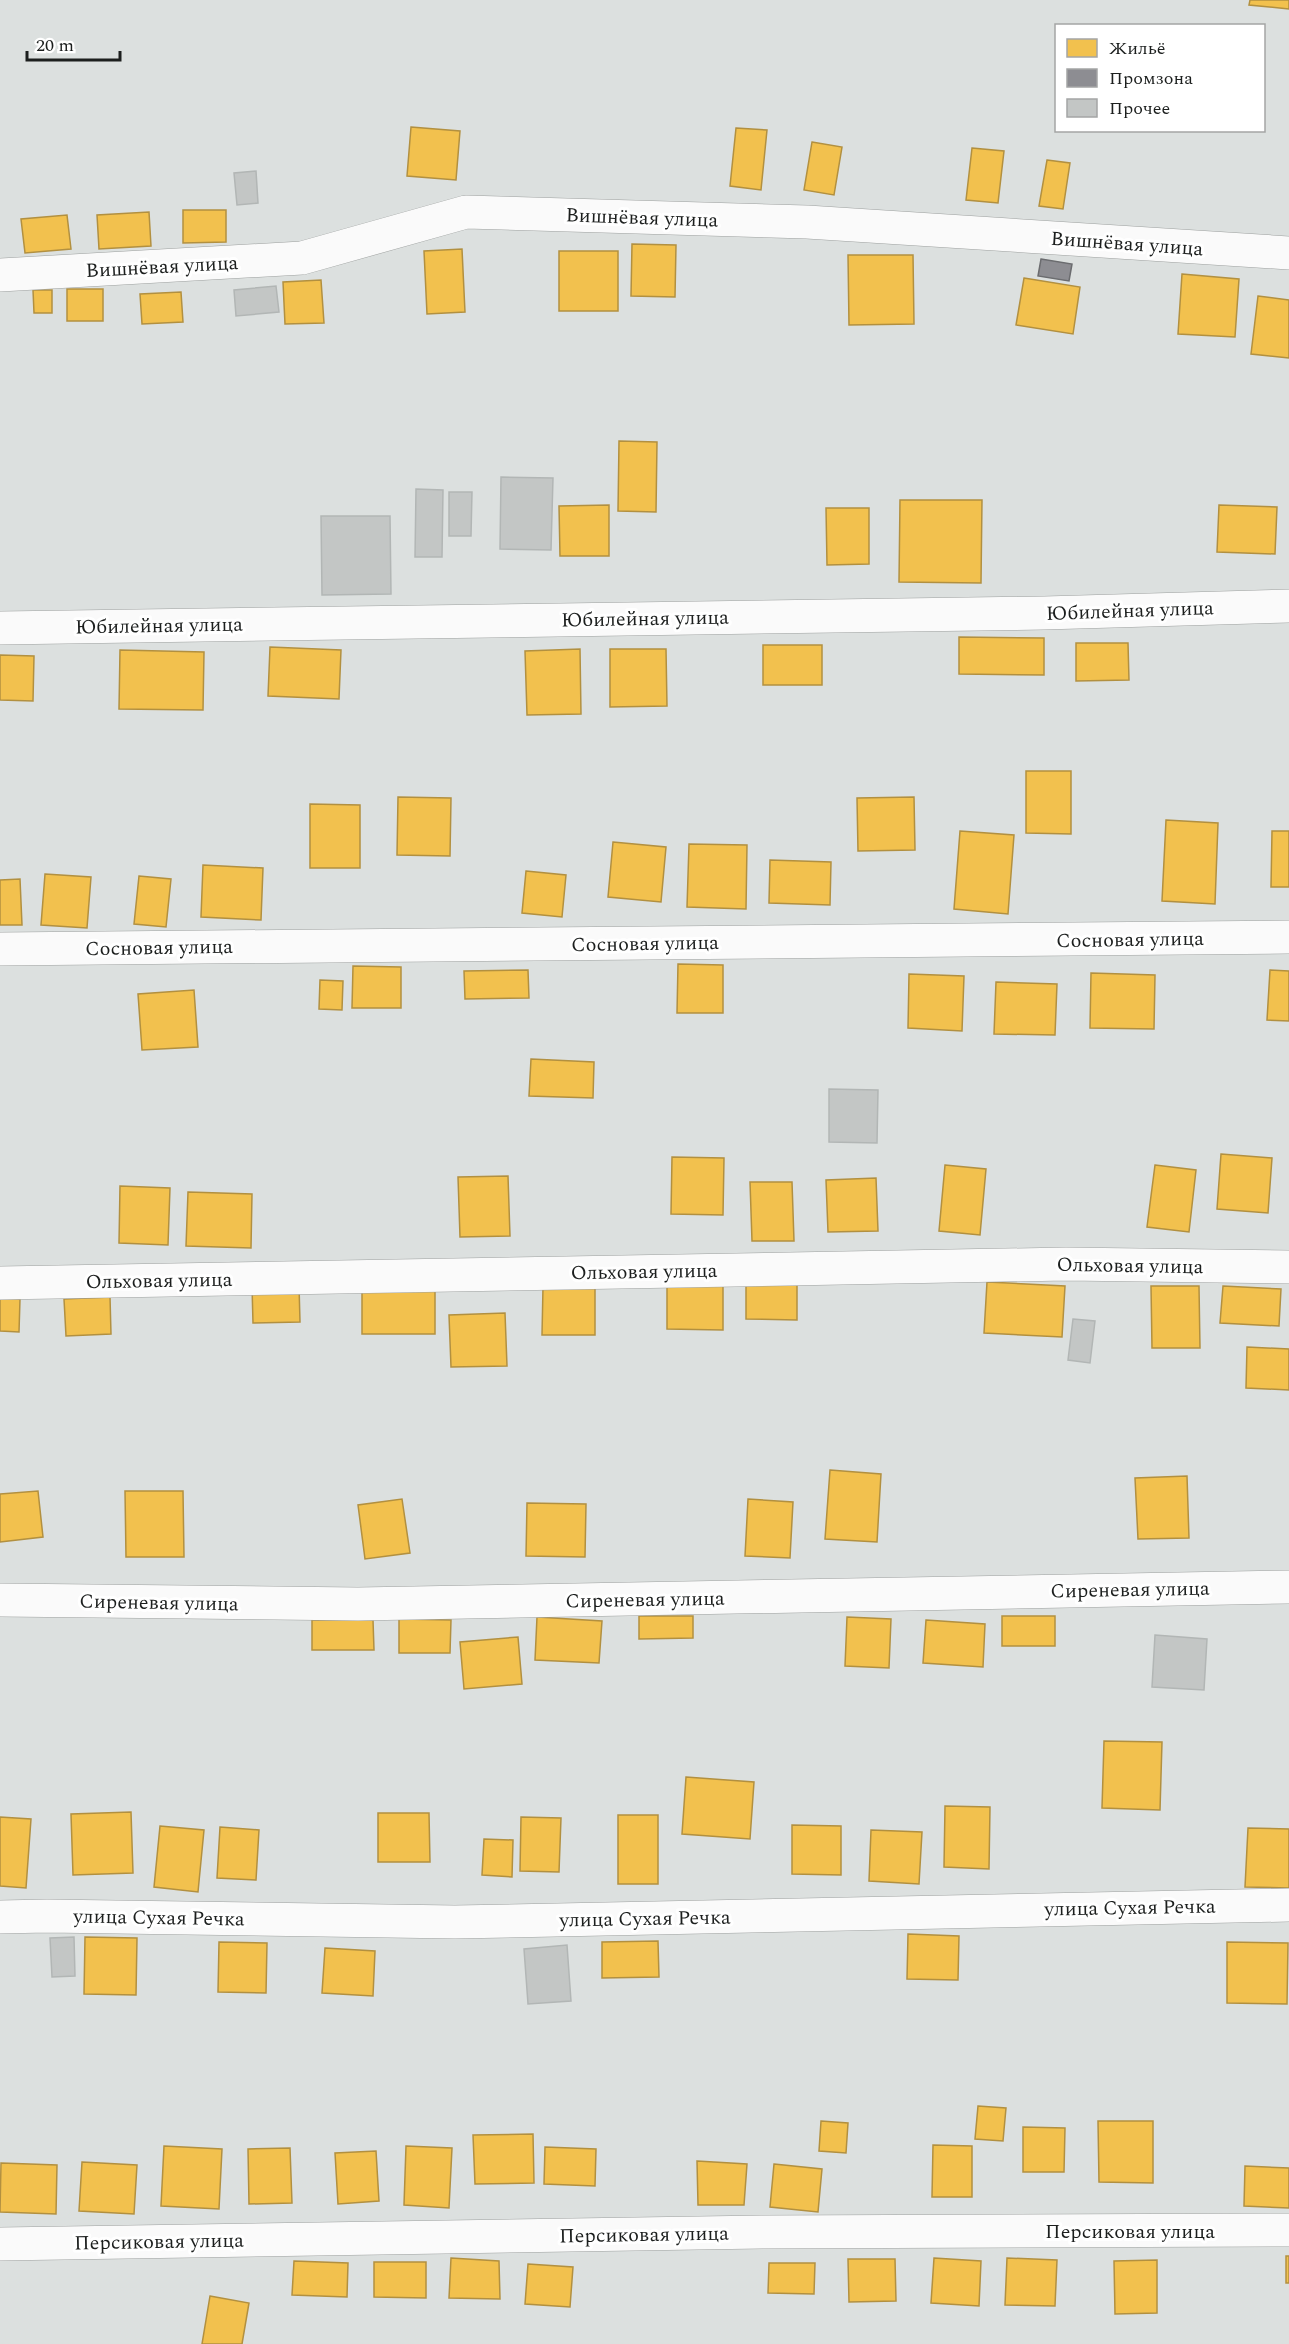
<svg xmlns="http://www.w3.org/2000/svg" width="1289" height="2344" font-family="Spectral,serif">
  <style>
    .homes { fill: #f2c14e; stroke: #b29040; stroke-width: 1.5 }
    .industry { fill: #8d8d92; stroke: #6b6c6f; stroke-width: 1.5 }
    .building { fill: #c3c6c5; stroke: #b2b6b5; stroke-width: 1.5 }
    .lines { fill: none; stroke-linecap: round; stroke-linejoin: round }
    .street-casing { stroke: #9da09f; stroke-width: 34 }
    .street { stroke: #fafafa; stroke-width: 33 }
    .labels { text-anchor: middle; stroke-width: 6; stroke-linejoin: round; paint-order: stroke }
    .street-label { font-size: 20px; fill: #1c1f1e; stroke: #fff }
  </style>
  <rect width="100%" height="100%" fill="#dce0df"/>
  <!-- homes -->
  <g class="homes">
    <path d="M1250 0H1289V9L1249 5Z"/>
    <path d="M411 127 460 131 456 180 407 176Z"/>
    <path d="M736 128 767 130 761 190 730 186Z"/>
    <path d="M812 142 842 147 834 195 804 190Z"/>
    <path d="M972 148 1004 151 998 203 966 200Z"/>
    <path d="M1047 160 1070 163 1063 209 1039 206Z"/>
    <path d="M183 210H226V242L183 243Z"/>
    <path d="M149 212 151 246 99 249 97 215Z"/>
    <path d="M67 215 71 249 25 253 21 219Z"/>
    <path d="M632 244 676 245 675 297 631 296Z"/>
    <path d="M462 249 465 312 427 314 424 251Z"/>
    <rect x="559" y="251" width="59" height="60"/>
    <path d="M848 255H913L914 324 849 325Z"/>
    <path d="M1182 274 1239 279 1235 337 1178 334Z"/>
    <path d="M1024 278 1080 287 1073 334 1016 325Z"/>
    <path d="M321 280 324 323 285 324 283 282Z"/>
    <rect x="67" y="289" width="36" height="32"/>
    <path d="M33 290H52V313H34Z"/>
    <path d="M181 292 183 322 142 324 140 294Z"/>
    <path d="M1258 296 1289 300V358L1251 354Z"/>
    <path d="M619 441 657 442 656 512 618 511Z"/>
    <path d="M900 500H982L981 583 899 582Z"/>
    <path d="M609 505V556H560L559 506Z"/>
    <path d="M1219 505 1277 507 1275 554 1217 552Z"/>
    <path d="M826 508H869V564L827 565Z"/>
    <path d="M959 637 1044 638V675L959 674Z"/>
    <path d="M1076 643H1128L1129 680 1076 681Z"/>
    <rect x="763" y="645" width="59" height="40"/>
    <path d="M270 647 341 650 339 699 268 696Z"/>
    <path d="M580 649 581 714 527 715 525 651Z"/>
    <path d="M610 649H666L667 706 610 707Z"/>
    <path d="M120 650 204 652 203 710 119 709Z"/>
    <path d="M0 655 34 656 33 701 0 700Z"/>
    <path d="M1026 771H1071V834L1026 833Z"/>
    <path d="M398 797 451 798 450 856 397 855Z"/>
    <path d="M914 797 915 850 858 851 857 798Z"/>
    <path d="M310 804 360 805V868H310Z"/>
    <path d="M1166 820 1218 823 1215 904 1162 901Z"/>
    <path d="M960 831 1014 835 1008 914 954 909Z"/>
    <path d="M1272 831H1289V887H1271Z"/>
    <path d="M613 842 666 847 661 902 608 897Z"/>
    <path d="M689 844 747 845 746 909 687 907Z"/>
    <path d="M770 860 831 862 830 905 769 903Z"/>
    <path d="M203 865 263 868 261 920 201 917Z"/>
    <path d="M526 871 566 875 562 917 522 913Z"/>
    <path d="M45 874 91 877 87 928 41 925Z"/>
    <path d="M139 876 171 879 166 927 134 924Z"/>
    <path d="M20 879 22 925H0V880Z"/>
    <path d="M678 964 723 965V1013H677Z"/>
    <path d="M353 966 401 967V1008H352Z"/>
    <path d="M528 970 529 998 465 999 464 971Z"/>
    <path d="M1270 970 1289 971V1021L1267 1020Z"/>
    <path d="M1091 973 1155 975 1154 1029 1090 1028Z"/>
    <path d="M909 974 964 976 962 1031 908 1028Z"/>
    <path d="M320 980 343 981 342 1010 319 1009Z"/>
    <path d="M996 982 1057 984 1055 1035 994 1034Z"/>
    <path d="M194 990 198 1047 142 1050 138 994Z"/>
    <path d="M531 1059 594 1062 593 1098 529 1096Z"/>
    <path d="M1221 1154 1272 1158 1268 1213 1217 1209Z"/>
    <path d="M672 1157 724 1158 723 1215 671 1214Z"/>
    <path d="M945 1165 986 1169 980 1235 939 1231Z"/>
    <path d="M1155 1165 1196 1170 1189 1232 1147 1227Z"/>
    <path d="M508 1176 510 1236 460 1237 458 1177Z"/>
    <path d="M876 1178 878 1231 828 1232 826 1180Z"/>
    <path d="M750 1182H792L794 1241H752Z"/>
    <path d="M120 1186 170 1188 168 1245 119 1243Z"/>
    <path d="M188 1192 252 1194 251 1248 186 1246Z"/>
    <path d="M746 1280H797V1320L746 1319Z"/>
    <path d="M987 1282 1065 1286 1062 1337 984 1333Z"/>
    <path d="M667 1284 723 1285V1330L667 1329Z"/>
    <path d="M299 1285 300 1322 253 1323 252 1286Z"/>
    <path d="M1151 1286H1199L1200 1348H1152Z"/>
    <path d="M1223 1286 1281 1289 1279 1326 1220 1323Z"/>
    <path d="M543 1287H595V1335H542Z"/>
    <rect x="362" y="1291" width="73" height="43"/>
    <path d="M110 1297 111 1334 66 1336 64 1299Z"/>
    <path d="M0 1298 20 1299 19 1332 0 1331Z"/>
    <path d="M505 1313 507 1366 451 1367 449 1315Z"/>
    <path d="M1247 1347 1289 1349V1390L1246 1388Z"/>
    <path d="M830 1470 881 1474 877 1542 825 1539Z"/>
    <path d="M1187 1476 1189 1538 1138 1539 1135 1478Z"/>
    <path d="M38 1491 43 1537 0 1542V1494Z"/>
    <path d="M125 1491H183L184 1557H126Z"/>
    <path d="M402 1499 410 1553 365 1559 358 1505Z"/>
    <path d="M748 1499 793 1502 790 1558 745 1556Z"/>
    <path d="M527 1503 586 1504 585 1557 526 1556Z"/>
    <path d="M639 1616H693V1638L639 1639Z"/>
    <rect x="1002" y="1616" width="53" height="30"/>
    <path d="M537 1617 602 1621 599 1663 535 1660Z"/>
    <path d="M847 1617 891 1619 889 1668 845 1666Z"/>
    <path d="M399 1619 451 1620 450 1653H399Z"/>
    <path d="M312 1620H373L374 1650H312Z"/>
    <path d="M926 1620 985 1624 983 1667 923 1663Z"/>
    <path d="M518 1637 522 1684 464 1689 460 1642Z"/>
    <path d="M1104 1741 1162 1742 1160 1810 1102 1808Z"/>
    <path d="M686 1777 754 1782 750 1839 682 1834Z"/>
    <path d="M945 1806 990 1807 989 1869 944 1867Z"/>
    <path d="M131 1812 133 1873 73 1875 71 1814Z"/>
    <path d="M378 1813H429L430 1862H378Z"/>
    <rect x="618" y="1815" width="40" height="69"/>
    <path d="M0 1817 31 1819 26 1888 0 1886Z"/>
    <path d="M521 1817 561 1818 559 1872 520 1871Z"/>
    <path d="M792 1825 841 1826V1875L792 1874Z"/>
    <path d="M160 1826 204 1830 198 1892 154 1887Z"/>
    <path d="M220 1827 259 1830 256 1880 217 1878Z"/>
    <path d="M1248 1828 1289 1829V1888L1245 1887Z"/>
    <path d="M871 1830 922 1832 919 1884 869 1881Z"/>
    <path d="M484 1839 513 1840 512 1877 482 1875Z"/>
    <path d="M908 1934 959 1936 958 1980 907 1979Z"/>
    <path d="M85 1937 137 1938 136 1995 84 1994Z"/>
    <path d="M658 1941 659 1977 602 1978V1942Z"/>
    <path d="M219 1942 267 1943 266 1993 218 1992Z"/>
    <path d="M1227 1942 1288 1943 1287 2004 1227 2003Z"/>
    <path d="M325 1948 375 1951 373 1996 322 1993Z"/>
    <path d="M978 2106 1006 2108 1003 2141 975 2139Z"/>
    <path d="M821 2121 848 2123 846 2153 819 2151Z"/>
    <path d="M1098 2121H1153V2183L1099 2182Z"/>
    <path d="M1023 2127 1065 2128 1064 2172H1023Z"/>
    <path d="M533 2134 534 2183 475 2184 473 2135Z"/>
    <path d="M933 2145 972 2146V2197H932Z"/>
    <path d="M164 2146 222 2149 219 2209 161 2206Z"/>
    <path d="M406 2146 452 2148 449 2208 404 2205Z"/>
    <path d="M545 2147 596 2149 595 2186 544 2184Z"/>
    <path d="M290 2148 292 2203 249 2204 248 2149Z"/>
    <path d="M376 2151 379 2201 338 2204 335 2153Z"/>
    <path d="M697 2161 747 2164 744 2205H698Z"/>
    <path d="M82 2162 137 2165 134 2214 79 2211Z"/>
    <path d="M1 2163 57 2165 56 2214 0 2212Z"/>
    <path d="M774 2164 822 2169 818 2212 770 2207Z"/>
    <path d="M1245 2166 1289 2168V2208L1244 2206Z"/>
    <rect x="1286" y="2256" width="3" height="27"/>
    <path d="M451 2258 499 2261 500 2299 449 2298Z"/>
    <path d="M934 2258 981 2261 979 2306 931 2303Z"/>
    <path d="M1007 2258 1057 2260 1055 2306 1005 2305Z"/>
    <path d="M848 2259H895L896 2301 849 2302Z"/>
    <path d="M1157 2260V2313L1115 2314 1114 2261Z"/>
    <path d="M294 2261 348 2263 347 2297 292 2295Z"/>
    <path d="M374 2262H426V2298L374 2297Z"/>
    <path d="M769 2263H815L814 2294 768 2293Z"/>
    <path d="M528 2264 573 2267 570 2307 525 2304Z"/>
    <path d="M210 2296 249 2303 242 2344H202Z"/>
  </g>
  <!-- industry -->
  <path class="industry" d="M1041 259 1072 264 1069 281 1038 276Z"/>
  <!-- building -->
  <g class="building">
    <path d="M256 171 258 203 237 205 234 173Z"/>
    <path d="M276 286 279 312 236 316 234 290Z"/>
    <path d="M501 477 553 478 551 550 500 549Z"/>
    <path d="M416 489 443 490 442 557H415Z"/>
    <path d="M449 492H472L471 536H449Z"/>
    <path d="M321 516H390L391 594 322 595Z"/>
    <path d="M829 1089 878 1090 877 1143 829 1142Z"/>
    <path d="M1073 1319 1095 1321 1090 1363 1068 1360Z"/>
    <path d="M1155 1635 1207 1639 1204 1690 1152 1687Z"/>
    <path d="M74 1937 75 1976 52 1977 50 1938Z"/>
    <path d="M567 1945 571 2001 528 2004 524 1949Z"/>
  </g>
  <g class="lines">
    <!-- street casing -->
    <g class="street-casing">
      <g id="street">
        <path d="M0 275 302 258 466 212 807 222 1289 253"/>
        <path d="M0 628 1044 613 1289 606"/>
        <path d="M0 949 1289 937"/>
        <path d="M0 1283 1066 1264 1289 1267"/>
        <path d="M0 1600 358 1604 1289 1587"/>
        <path d="M0 1917 47 1916 455 1922 1289 1905"/>
        <path d="M0 2244 762 2232 1289 2230"/>
      </g>
    </g>
    <!-- street -->
    <use href="#street" class="street"/>
  </g>
  <g class="labels">
    <!-- street labels -->
    <g class="street-label">
      <text transform="translate(642 217) rotate(2)" y="7">Вишнёвая улица</text>
      <text transform="translate(1127 243) rotate(4)" y="7">Вишнёвая улица</text>
      <text transform="translate(162 266) rotate(-3)" y="7">Вишнёвая улица</text>
      <text transform="translate(1130 610) rotate(-2)" y="7">Юбилейная улица</text>
      <text transform="translate(645 618) rotate(-1)" y="7">Юбилейная улица</text>
      <text transform="translate(159 625) rotate(-1)" y="7">Юбилейная улица</text>
      <text transform="translate(1130 939) rotate(-1)" y="7">Сосновая улица</text>
      <text transform="translate(645 943) rotate(-1)" y="7">Сосновая улица</text>
      <text transform="translate(159 947) rotate(-1)" y="7">Сосновая улица</text>
      <text transform="translate(1130 1265) rotate(1)" y="7">Ольховая улица</text>
      <text transform="translate(644 1271) rotate(-1)" y="7">Ольховая улица</text>
      <text transform="translate(159 1280) rotate(-1)" y="7">Ольховая улица</text>
      <text transform="translate(1130 1589) rotate(-1)" y="7">Сиреневая улица</text>
      <text transform="translate(645 1599) rotate(-1)" y="7">Сиреневая улица</text>
      <text transform="translate(159 1602) rotate(1)" y="7">Сиреневая улица</text>
      <text transform="translate(1130 1907) rotate(-1)" y="7">улица Сухая Речка</text>
      <text transform="translate(159 1917) rotate(1)" y="7">улица Сухая Речка</text>
      <text transform="translate(645 1918) rotate(-1)" y="7">улица Сухая Речка</text>
      <text x="1130" y="2238">Персиковая улица</text>
      <text transform="translate(644 2234) rotate(-1)" y="7">Персиковая улица</text>
      <text transform="translate(159 2241) rotate(-1)" y="7">Персиковая улица</text>
    </g>
  </g>
  <!-- legend -->
  <rect x="1055" y="24" width="210" height="108" fill="#ffffff" stroke="#a4a5a5" stroke-width="1.5"/>
  <rect x="1067" y="39" width="30" height="18" fill="#f2c14e" stroke="#a4a5a5" stroke-width="1.5"/>
  <text x="1109" y="54" font-size="18" fill="#1c1f1e">Жильё</text>
  <rect x="1067" y="69" width="30" height="18" fill="#8d8d92" stroke="#a4a5a5" stroke-width="1.5"/>
  <text x="1109" y="84" font-size="18" fill="#1c1f1e">Промзона</text>
  <rect x="1067" y="99" width="30" height="18" fill="#c3c6c5" stroke="#a4a5a5" stroke-width="1.5"/>
  <text x="1109" y="114" font-size="18" fill="#1c1f1e">Прочее</text>
  <!-- scale -->
  <path d="M27 51v9h93v-9" fill="none" stroke="#1c1f1e" stroke-width="3"/>
  <text x="36" y="51" font-size="18" fill="#1c1f1e" stroke="#ffffff" stroke-width="4.5" paint-order="stroke">20 m</text>
</svg>
